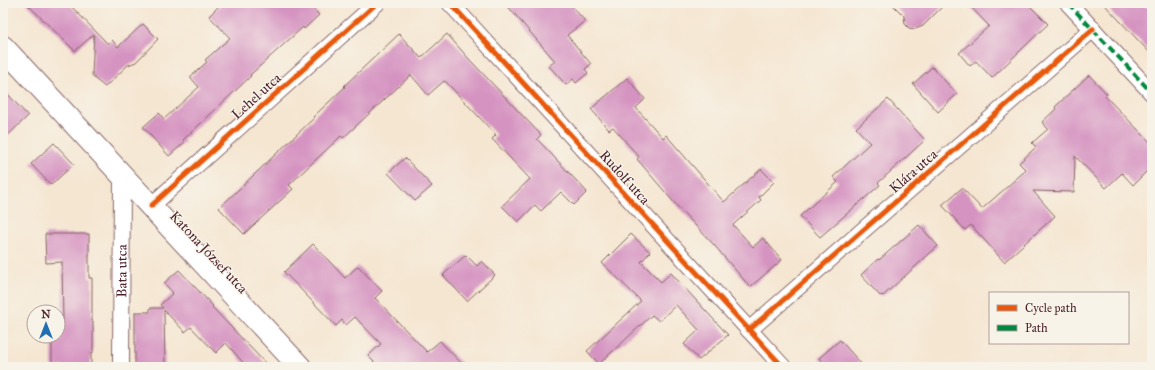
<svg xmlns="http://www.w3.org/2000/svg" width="1155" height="370" font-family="'IM FELL Great Primer',serif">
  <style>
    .building { fill: #d593c1 }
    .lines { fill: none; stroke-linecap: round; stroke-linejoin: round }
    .street-casing { stroke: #866565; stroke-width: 18 }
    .secondary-casing { stroke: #866565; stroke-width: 24 }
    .street { stroke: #fff; stroke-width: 16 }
    .secondary { stroke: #fff; stroke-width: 22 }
    .quiet { stroke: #00873e; stroke-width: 4; stroke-dasharray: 8 4; stroke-linecap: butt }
    .cycleway-casing { stroke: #f7f3e8; stroke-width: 8 }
    .cycleway { stroke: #e8590c; stroke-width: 5 }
    .labels { text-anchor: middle; stroke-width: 3; stroke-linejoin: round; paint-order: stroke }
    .street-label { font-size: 14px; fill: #4a1f2b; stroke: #f7f3e8 }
  </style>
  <rect width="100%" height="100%" fill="#f7f3e8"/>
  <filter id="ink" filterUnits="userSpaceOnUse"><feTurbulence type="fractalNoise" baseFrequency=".025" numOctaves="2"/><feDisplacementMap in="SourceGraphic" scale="8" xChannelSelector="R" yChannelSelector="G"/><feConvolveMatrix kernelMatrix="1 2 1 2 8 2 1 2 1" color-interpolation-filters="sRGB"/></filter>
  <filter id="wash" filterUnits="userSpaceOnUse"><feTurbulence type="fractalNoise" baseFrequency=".012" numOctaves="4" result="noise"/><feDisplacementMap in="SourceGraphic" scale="16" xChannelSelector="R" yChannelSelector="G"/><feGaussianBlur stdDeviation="0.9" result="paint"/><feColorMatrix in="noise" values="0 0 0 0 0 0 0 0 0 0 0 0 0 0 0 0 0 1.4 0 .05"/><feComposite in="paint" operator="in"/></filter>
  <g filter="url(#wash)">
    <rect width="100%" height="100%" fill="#f5e6d2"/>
    <g id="blocks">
      <!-- building -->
      <g class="building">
        <path d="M26 3H68L108 44 112 40 118 47 143 24 158 39 136 62 128 65 105 87 95 79 92 75 94 34 75 51Z"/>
        <path d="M222 3H308L319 15 304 29 303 27 250 75 251 76 183 140 185 142 169 156 143 127 159 113 164 119 199 87 190 77 207 62 205 60 230 38 209 16Z"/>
        <path d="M505 3H569L585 21 567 35 591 64 585 69 588 73 576 83 573 79 566 85 549 66 555 61Z"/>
        <path d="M891 3H946L923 26 915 29 909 28 905 24 904 16Z"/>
        <path d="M967 3H1027L1048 24 992 78 976 61 970 66 959 53 989 26Z"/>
        <path d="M1103 3H1143L1152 12V55Z"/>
        <path d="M399 34 421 58 447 34 470 60 541 135 537 139 587 192 574 205 561 192 541 211 535 205 518 222 502 206 530 179 492 139 496 135 446 82 444 81 428 95 411 75 343 138 341 136 289 185 293 189 244 234 219 208 314 118 313 117 345 87 344 86Z"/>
        <path d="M932 67 957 94 938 112 913 84Z"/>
        <path d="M1089 75 1107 94 1105 96 1152 144V166L1133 185 1122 173 1106 188 1075 156 1074 192 1033 191 1055 216 1004 262 971 225 965 230 942 205 962 188 982 209 1026 170 1019 163 1036 147 1032 143 1048 129 1042 122 1056 109 1055 107Z"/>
        <path d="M627 78 645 99 636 108 663 138 666 135 724 202 761 169 774 182 759 197 761 200 733 225 753 247 763 238 782 260 750 287 714 245 677 206 637 159 639 157 613 127 609 130 591 109Z"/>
        <path d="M3 89 28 116 3 140Z"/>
        <path d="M888 99 925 140 878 183 880 185 820 237 800 216 838 182 833 177 870 143 856 128Z"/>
        <path d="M54 143 74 164 51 185 31 164Z"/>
        <path d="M405 158 432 186 415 201 388 173Z"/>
        <path d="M919 225 938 246 883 296 882 295 880 296 861 275 878 259 879 260Z"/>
        <path d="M45 234H89V278H92V321H93V353H91V367H52V336H59V321H63L62 262 46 263Z"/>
        <path d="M631 234 650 252 641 262 661 282 671 273 728 335 699 360 684 344 699 330 676 305 659 321 652 315 599 364 587 351 641 301 602 263Z"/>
        <path d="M313 244 345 278 358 266 382 291 375 298 427 352 440 341 465 367H379L368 356 381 344 355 317 346 325 342 320 336 326 284 272Z"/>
        <path d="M466 255 477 266 482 261 495 275 467 301 443 275Z"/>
        <path d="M179 270 213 306 212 307 269 367H247L226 343 216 353 191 327 185 332 164 310 165 367H135V312H150V308H163L160 305 173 293 164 283Z"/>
        <path d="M840 340 864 367H826L819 358Z"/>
      </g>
    </g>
  </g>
  <g filter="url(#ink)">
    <use href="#blocks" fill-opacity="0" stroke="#866565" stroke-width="1"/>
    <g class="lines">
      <!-- street casing -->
      <g class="street-casing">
        <g id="street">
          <path d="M450 3 783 367"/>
          <path d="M1068 3 1152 93"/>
          <path d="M151 206 377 3"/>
          <path d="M749 330 1093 29"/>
          <path id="s1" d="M121 367 122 176"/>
        </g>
      </g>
      <!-- secondary casing -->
      <g class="secondary-casing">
        <path id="secondary" d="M3 47 300 367"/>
      </g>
      <!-- street -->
      <use href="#street" class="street"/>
      <!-- secondary -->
      <use href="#secondary" class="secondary"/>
      <!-- quiet -->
      <path class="quiet" d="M1068 3 1152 93"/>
      <!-- cycleway casing -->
      <g class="cycleway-casing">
        <g id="cycleway">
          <path d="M450 3 783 367"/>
          <path d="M151 206 377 3"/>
          <path d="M749 330 1093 29"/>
        </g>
      </g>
      <!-- cycleway -->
      <use href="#cycleway" class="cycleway"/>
    </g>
  </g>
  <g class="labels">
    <!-- street labels -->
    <g class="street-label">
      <text transform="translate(256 96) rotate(-42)" y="5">Lehel utca</text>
      <text transform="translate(913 171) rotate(-41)" y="5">Klára utca</text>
      <text transform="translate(625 177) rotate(48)" y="5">Rudolf utca</text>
      <text transform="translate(209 252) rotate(47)" y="5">Katona József utca</text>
      <text dy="5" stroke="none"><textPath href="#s1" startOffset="96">Bata utca</textPath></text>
    </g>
  </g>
  <!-- margin -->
  <rect width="1155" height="370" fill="none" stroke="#f7f3e8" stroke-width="16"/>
  <!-- legend -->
  <rect x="989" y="292" width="140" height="52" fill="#f7f3e8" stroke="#b29e9c"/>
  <rect x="997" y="305" width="20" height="6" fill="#e8590c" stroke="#b29e9c"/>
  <text x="1025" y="312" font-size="12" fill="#4a1f2b">Cycle path</text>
  <rect x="997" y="325" width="20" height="6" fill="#00873e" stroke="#b29e9c"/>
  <text x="1025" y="332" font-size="12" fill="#4a1f2b">Path</text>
  <!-- north arrow -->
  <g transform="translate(46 324)"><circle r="19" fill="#f7f3e8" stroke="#b29e9c"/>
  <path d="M0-3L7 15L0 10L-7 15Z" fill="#1f6fb2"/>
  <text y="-6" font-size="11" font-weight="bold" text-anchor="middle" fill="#4a1f2b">N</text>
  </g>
</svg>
